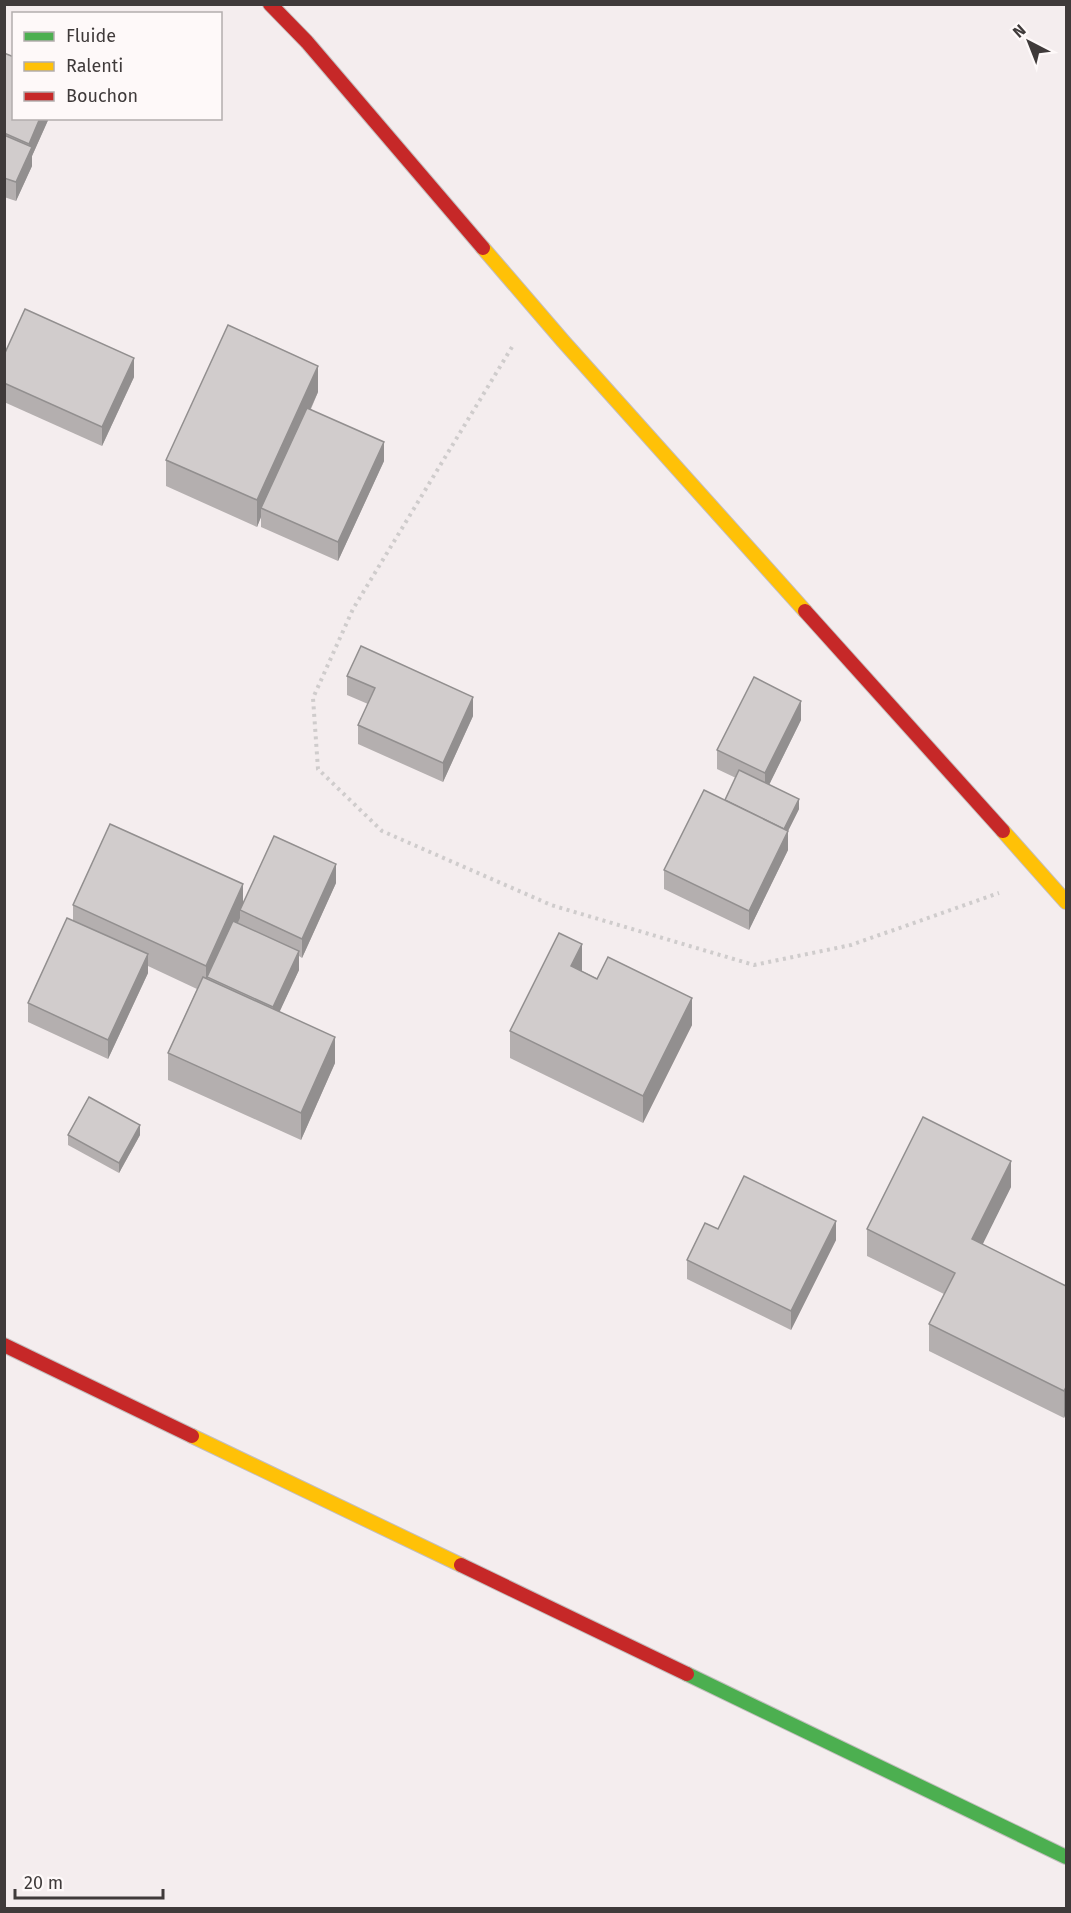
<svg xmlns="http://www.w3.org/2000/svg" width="1071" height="1913" font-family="'Fira Sans',sans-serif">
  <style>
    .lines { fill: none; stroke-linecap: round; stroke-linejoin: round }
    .fast-casing { stroke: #c3bebe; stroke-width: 16 }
    .slow-casing { stroke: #c3bebe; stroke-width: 16 }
    .jam-casing { stroke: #c3bebe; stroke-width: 16 }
    .path { stroke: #cfcccc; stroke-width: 4; stroke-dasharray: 3 4.5; stroke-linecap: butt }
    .fast { stroke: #4caf50; stroke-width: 14 }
    .slow { stroke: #ffc107; stroke-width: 14 }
    .jam { stroke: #c62828; stroke-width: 14 }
    .wall { fill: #b4afaf }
    .shaded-wall { fill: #928f8f }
    .building { fill: #d1cccc; stroke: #928f8f; stroke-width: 1.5 }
  </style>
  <rect width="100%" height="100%" fill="#f4edee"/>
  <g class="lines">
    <!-- fast casing -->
    <g class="fast-casing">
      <path id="fast" d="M687 1674 1066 1857"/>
    </g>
    <!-- slow casing -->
    <g class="slow-casing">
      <g id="slow">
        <path d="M483 248 563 341 805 611"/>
        <path d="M1003 831 1066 902"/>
        <path d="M192 1436 461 1565"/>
      </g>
    </g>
    <!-- jam casing -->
    <g class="jam-casing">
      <g id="jam">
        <path d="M270 4 307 42 483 248"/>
        <path d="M805 611 1003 831"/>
        <path d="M4 1345 192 1436"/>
        <path d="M461 1565 687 1674"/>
      </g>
    </g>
    <!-- path -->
    <path class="path" d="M512 347 353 609 313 698 318 769 382 831 551 905 754 965 851 945 999 893"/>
    <!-- fast -->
    <use href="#fast" class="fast"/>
    <!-- slow -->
    <use href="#slow" class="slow"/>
    <!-- jam -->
    <use href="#jam" class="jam"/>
  </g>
  <!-- wall -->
  <g class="wall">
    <path d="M4 53 14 118H49L32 156V166L16 201 4 197Z"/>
    <path d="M4 355 134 377 102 446 4 402Z"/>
    <path d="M318 392 311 409 384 461 338 561 261 527V517L257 527 166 486V460Z"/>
    <path d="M347 676 473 716 443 782 358 744V725L368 704 347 695Z"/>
    <path d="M801 720 769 785 799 809 788 831V850L749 930 664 889V870L725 800 736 778 717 769V750Z"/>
    <path d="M336 883 302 958 299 956V970L279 1012 335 1063 301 1140 168 1080V1053L197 989 148 966V973L108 1059 28 1022V1003L73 920V905L243 903Z"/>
    <path d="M582 971 692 1025 643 1123 510 1058V1031Z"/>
    <path d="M68 1135H140L119 1173 68 1145Z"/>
    <path d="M1011 1187 982 1244 1066 1286V1413L1064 1418 929 1351V1324L944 1294 867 1256V1229Z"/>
    <path d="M718 1229 836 1240 791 1330 687 1279V1260Z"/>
  </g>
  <!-- shaded-wall -->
  <g class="shaded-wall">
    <path d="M40 118H49L32 156V166L16 201V182L29 154V144Z"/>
    <path d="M134 358V377L102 446V427Z"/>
    <path d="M318 366V392L265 509 261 508V517L257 527V500Z"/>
    <path d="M384 442V461L338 561V542Z"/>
    <path d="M473 697V716L443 782V763Z"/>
    <path d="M801 701V720L765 793V773Z"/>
    <path d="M799 799V809L780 847V837Z"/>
    <path d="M788 831V850L749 930V911Z"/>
    <path d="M336 864V883L302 958V939Z"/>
    <path d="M243 884V911L240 910V918L211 979 207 977V989L206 992V966Z"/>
    <path d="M582 944V971L571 993V966Z"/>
    <path d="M299 951V970L273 1026V1007Z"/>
    <path d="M148 954V973L108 1059V1040Z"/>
    <path d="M692 998V1025L643 1123V1096Z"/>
    <path d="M335 1037V1063L301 1140V1113Z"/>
    <path d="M140 1125V1135L119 1173V1163Z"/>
    <path d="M1011 1161V1187L972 1266V1239Z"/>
    <path d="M836 1221V1240L791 1330V1311Z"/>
    <path d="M1066 1387V1413L1064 1418V1391Z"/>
  </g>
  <!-- building -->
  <g class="building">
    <path d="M4 53 14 57V118H40L29 144 4 133Z"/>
    <path d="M4 135 32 147 16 182 4 178Z"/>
    <path d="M25 309 134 358 102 427 4 383V355Z"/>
    <path d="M228 325 318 366 257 500 166 460Z"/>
    <path d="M307 408 384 442 338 542 261 508Z"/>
    <path d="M361 646 473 697 443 763 358 725 375 688 347 676Z"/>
    <path d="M754 677 801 701 765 773 717 750Z"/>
    <path d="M739 770 799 799 784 829 725 800Z"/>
    <path d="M704 790 788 831 749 911 664 870Z"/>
    <path d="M110 824 243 884 206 966 73 905Z"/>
    <path d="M274 836 336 864 302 939 240 910Z"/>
    <path d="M67 918 148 954 108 1040 28 1003Z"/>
    <path d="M233 921 299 951 273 1007 207 977Z"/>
    <path d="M559 933 582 944 571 966 597 979 608 957 692 998 643 1096 510 1031Z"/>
    <path d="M203 977 335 1037 301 1113 168 1053Z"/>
    <path d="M89 1097 140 1125 119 1163 68 1135Z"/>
    <path d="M923 1117 1011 1161 972 1239 1066 1286V1387L1064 1391 929 1324 955 1273 867 1229Z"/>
    <path d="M744 1176 836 1221 791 1311 687 1260 705 1223 718 1229Z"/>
  </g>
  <!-- border -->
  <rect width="1071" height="1913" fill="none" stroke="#3f3a3a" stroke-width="12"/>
  <!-- legend -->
  <rect x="12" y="12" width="210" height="108" fill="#fef9f9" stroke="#b2adad" stroke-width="1.5"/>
  <rect x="24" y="32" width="30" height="9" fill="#4caf50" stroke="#b2adad" stroke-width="1.5"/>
  <text x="66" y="42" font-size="18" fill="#3f3a3a">Fluide</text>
  <rect x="24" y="62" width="30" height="9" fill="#ffc107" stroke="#b2adad" stroke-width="1.5"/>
  <text x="66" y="72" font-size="18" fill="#3f3a3a">Ralenti</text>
  <rect x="24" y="92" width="30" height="9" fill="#c62828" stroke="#b2adad" stroke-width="1.5"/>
  <text x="66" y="102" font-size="18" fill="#3f3a3a">Bouchon</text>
  <!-- north arrow -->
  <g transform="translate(1029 42) rotate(318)" stroke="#fef9f9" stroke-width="4.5" paint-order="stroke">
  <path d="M0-4.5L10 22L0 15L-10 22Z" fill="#3f3a3a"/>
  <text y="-9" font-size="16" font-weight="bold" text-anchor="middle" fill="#3f3a3a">N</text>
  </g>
  <!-- scale -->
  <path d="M15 1889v9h148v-9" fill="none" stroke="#3f3a3a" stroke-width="3"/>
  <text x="24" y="1889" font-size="18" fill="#3f3a3a" stroke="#fef9f9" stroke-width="4.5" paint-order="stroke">20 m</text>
</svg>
